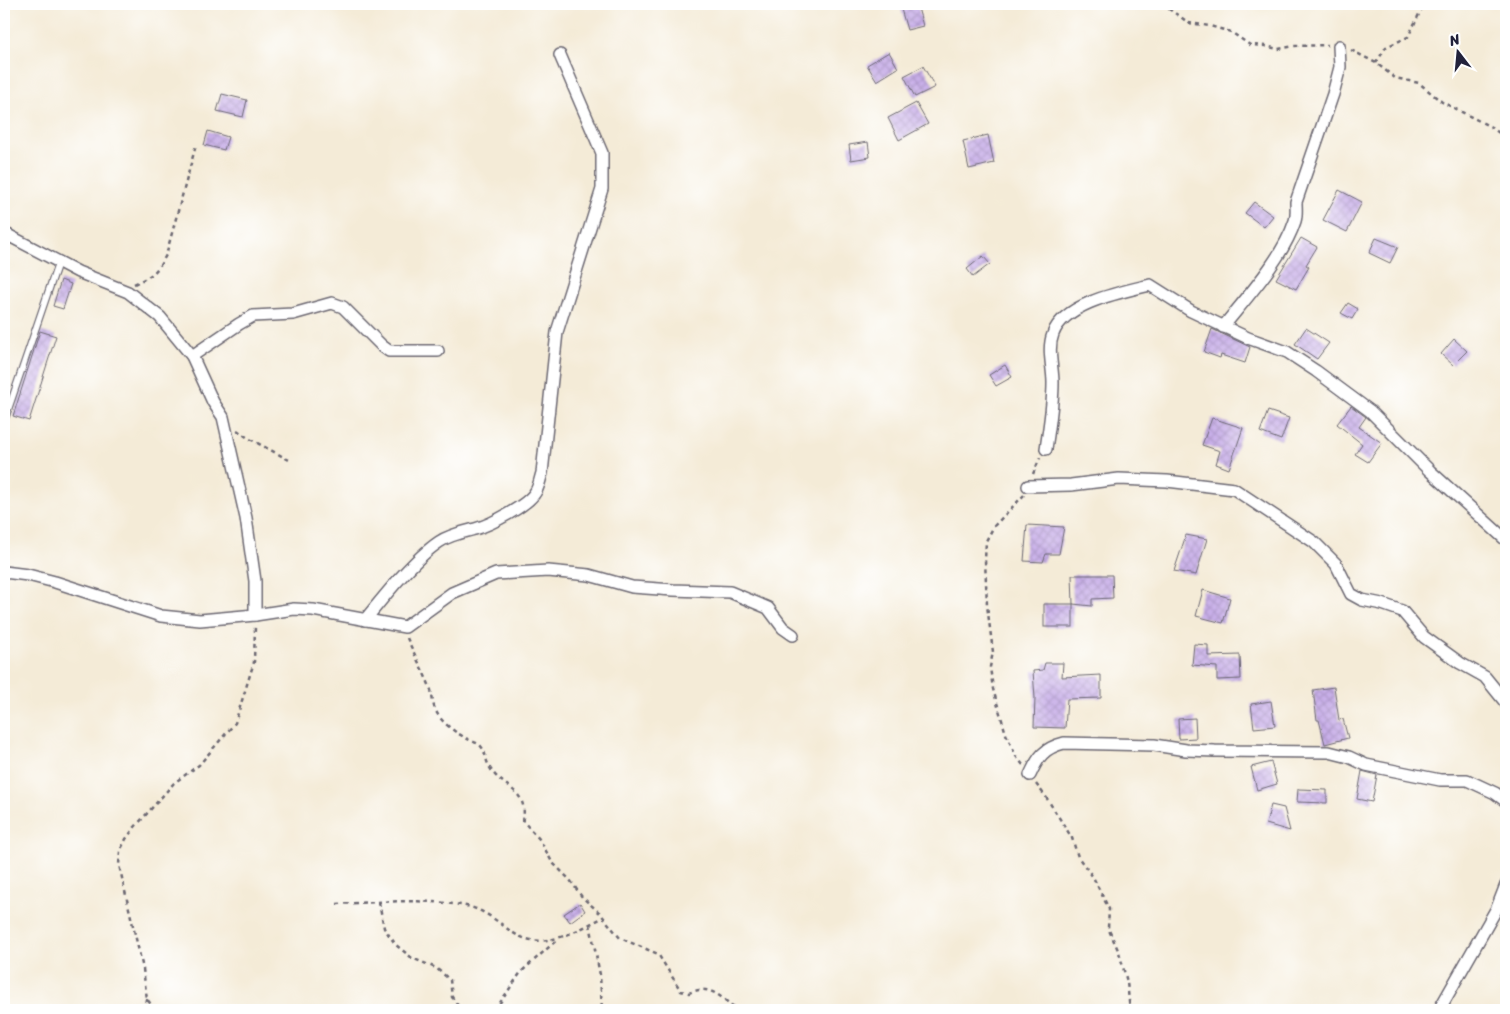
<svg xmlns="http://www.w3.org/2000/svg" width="1510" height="1014" font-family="Sriracha,sans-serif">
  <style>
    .building { fill: url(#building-cross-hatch) }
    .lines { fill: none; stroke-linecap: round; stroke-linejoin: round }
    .service-casing { stroke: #6c6872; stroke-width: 8 }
    .minor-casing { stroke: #6c6872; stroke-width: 14 }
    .path { stroke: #6c6872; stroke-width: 2.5; stroke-dasharray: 4 4; stroke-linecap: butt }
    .service { stroke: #fff; stroke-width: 5.5 }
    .minor { stroke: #fff; stroke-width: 11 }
  </style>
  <defs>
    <pattern id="building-cross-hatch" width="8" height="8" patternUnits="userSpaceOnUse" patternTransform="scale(1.25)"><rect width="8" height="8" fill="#c8afe8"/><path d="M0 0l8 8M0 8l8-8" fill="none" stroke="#ac96c8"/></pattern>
  </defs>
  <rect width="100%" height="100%" fill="#fff"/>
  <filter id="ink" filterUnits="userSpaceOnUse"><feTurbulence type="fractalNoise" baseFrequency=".02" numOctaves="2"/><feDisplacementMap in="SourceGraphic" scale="10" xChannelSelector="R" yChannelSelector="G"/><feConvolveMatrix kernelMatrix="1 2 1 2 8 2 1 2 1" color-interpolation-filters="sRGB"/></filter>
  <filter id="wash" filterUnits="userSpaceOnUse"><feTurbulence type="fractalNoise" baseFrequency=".0096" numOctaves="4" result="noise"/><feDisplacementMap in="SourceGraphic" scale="20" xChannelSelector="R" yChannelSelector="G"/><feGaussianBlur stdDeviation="1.12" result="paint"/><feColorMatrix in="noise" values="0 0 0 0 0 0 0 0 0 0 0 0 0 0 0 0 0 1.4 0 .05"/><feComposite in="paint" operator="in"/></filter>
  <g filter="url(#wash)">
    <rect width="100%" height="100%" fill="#f4ebd7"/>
    <g id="blocks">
      <!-- building -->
      <g class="building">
        <path d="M917 4 923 26 907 30 901 9Z"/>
        <path d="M889 52 898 68 877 81 867 65Z"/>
        <path d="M923 66 935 87 915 97 904 76Z"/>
        <path d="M222 94 247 100 243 117 217 111Z"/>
        <path d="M916 103 928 124 899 140 888 118Z"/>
        <path d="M208 131 228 137 224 150 204 145Z"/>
        <path d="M988 135 994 163 969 169 963 141Z"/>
        <path d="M868 142 870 157 851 160 849 145Z"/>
        <path d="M1339 190 1362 202 1347 232 1323 220Z"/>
        <path d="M1254 202 1273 216 1264 227 1245 213Z"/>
        <path d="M1301 238 1317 247 1306 265 1309 267 1296 289 1276 279Z"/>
        <path d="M1376 238 1398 247 1390 263 1369 253Z"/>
        <path d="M983 256 990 264 973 277 967 269Z"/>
        <path d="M61 280 71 284 63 309 53 306Z"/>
        <path d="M1348 303 1358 309 1352 319 1341 313Z"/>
        <path d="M1306 328 1329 343 1317 359 1295 344Z"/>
        <path d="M1212 329 1250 347 1245 363 1221 355 1220 358 1204 352Z"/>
        <path d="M40 331 56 336 29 421 13 416Z"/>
        <path d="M1454 339 1467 351 1453 365 1441 354Z"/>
        <path d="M1005 365 1012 377 996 386 989 375Z"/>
        <path d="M1351 406 1366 417 1359 427 1382 443 1368 462 1355 454 1362 444 1337 424Z"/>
        <path d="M1268 411 1289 418 1281 440 1260 432Z"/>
        <path d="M1212 418 1243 428 1229 469 1216 464 1220 451 1202 445Z"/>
        <path d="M1027 525 1064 527 1059 554H1046L1043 562 1024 561Z"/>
        <path d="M1186 535 1207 539 1196 575 1174 571Z"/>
        <path d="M1072 575H1112L1113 598 1092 599V606L1073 604Z"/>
        <path d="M1203 590 1230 598 1223 623 1196 616Z"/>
        <rect x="1044" y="604" width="29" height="23"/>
        <path d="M1194 644 1208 645V656L1240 655 1241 679 1217 680V667L1192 665Z"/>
        <path d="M1045 663H1063L1062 677 1101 675V698L1067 699 1065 728 1034 727 1035 698 1033 671 1043 670Z"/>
        <path d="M1334 687 1339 720 1343 719 1348 738 1325 744 1319 720H1317L1313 690Z"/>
        <path d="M1271 701 1275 726 1254 728 1251 704Z"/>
        <path d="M1195 718 1196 738 1179 739 1178 719Z"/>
        <path d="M1271 762 1277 784 1257 790 1251 767Z"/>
        <path d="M1362 771 1377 775 1372 802 1357 799Z"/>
        <path d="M1298 789 1327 790V803L1297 802Z"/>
        <path d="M1271 805 1284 808 1290 831 1266 824Z"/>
        <path d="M580 903 585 911 570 922 564 914Z"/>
      </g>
    </g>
  </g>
  <g filter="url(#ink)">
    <use href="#blocks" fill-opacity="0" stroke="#6c6872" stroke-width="1"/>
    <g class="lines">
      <!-- service casing -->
      <g class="service-casing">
        <path id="service" d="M6 416 58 263"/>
      </g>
      <!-- minor casing -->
      <g class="minor-casing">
        <g id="minor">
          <path d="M4 233 78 272 128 292 160 317 192 356 213 402 223 417 246 518 255 581V615"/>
          <path d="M1223 327C1247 297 1283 258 1295 221 1297 215 1296 208 1296 202L1333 94 1340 67 1339 46"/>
          <path d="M192 356 239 324 253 316 293 314 332 303 343 307 382 346 389 351H438"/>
          <path d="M1046 449C1049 427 1053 406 1053 383 1053 367 1047 349 1053 334 1064 303 1121 292 1150 285L1191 311 1248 338 1287 352 1316 371 1370 411 1430 471 1506 540"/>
          <path d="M1028 486 1071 485 1119 479 1167 481 1234 489 1314 542 1336 564 1351 594 1362 600 1382 604 1402 611 1424 637 1460 663 1485 677 1506 703"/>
          <path d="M4 572 28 575 55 582 161 616 200 620 255 615 294 609 313 610 405 627 452 593 496 574 548 571 589 575 632 587 673 590 730 592 768 608 783 628 793 635"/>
          <path d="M365 620C385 595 414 559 439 542 449 535 463 532 475 529 490 525 529 505 536 491 539 486 540 479 542 473L557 332 602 189V153L560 55"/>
          <path d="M1030 775C1038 757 1044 748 1064 743L1154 745 1186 750 1215 751 1329 752 1349 757 1366 765 1440 780H1467L1495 793 1506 801"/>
          <path d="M1439 1010 1497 908 1506 885"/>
        </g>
      </g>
      <!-- path -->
      <g class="path">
        <path d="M1162 4 1189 23 1210 26 1231 32 1250 45 1265 46 1278 49 1294 46 1328 45"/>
        <path d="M1351 50 1376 63 1395 78 1419 83 1442 102 1491 127 1506 138"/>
        <path d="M1376 63 1386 47 1408 37 1424 4"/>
        <path d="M134 284C153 275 156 273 166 255L196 145"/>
        <path d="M237 430 248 438 291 461"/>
        <path d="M1033 474 1040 458"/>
        <path d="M407 638C414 654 423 670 430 687 433 695 432 706 437 713 442 723 456 733 466 738 470 741 476 742 480 745 486 751 485 759 489 766 500 789 529 787 523 821L540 840 552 862 570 880 582 897 600 913 620 938 658 954 681 991 689 993C714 982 722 1002 740 1010"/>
        <path d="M1023 765 1016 756 1006 734 993 689 990 667 993 652 987 605 985 560 986 541 994 526 1024 495"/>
        <path d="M1036 784 1046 797 1072 838 1078 857 1093 877 1109 909 1108 928 1119 952 1127 982 1130 1010"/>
        <path d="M379 902 384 928 396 945 412 958 436 968 450 980 452 997 461 1010"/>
        <path d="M337 904C381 902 423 898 466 906 482 909 496 920 509 930 541 954 573 932 604 917"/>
        <path d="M590 924 600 975 602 1010"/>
        <path d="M145 1010 147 999"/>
        <path d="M155 1010 147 999 143 969 119 865 120 851 126 839 135 827 174 783 199 765 235 723 254 662 255 626"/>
        <path d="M495 1010 521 972 558 939"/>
      </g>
      <!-- service -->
      <use href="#service" class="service"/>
      <!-- minor -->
      <use href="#minor" class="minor"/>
    </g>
  </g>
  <!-- margin -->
  <rect width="1510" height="1014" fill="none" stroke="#fff" stroke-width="20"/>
  <!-- north arrow -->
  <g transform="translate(1458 52) rotate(344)" stroke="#ffffff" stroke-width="4" paint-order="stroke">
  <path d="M0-4L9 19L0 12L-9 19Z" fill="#22223b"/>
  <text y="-8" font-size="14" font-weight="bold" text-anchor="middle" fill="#22223b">N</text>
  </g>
</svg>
